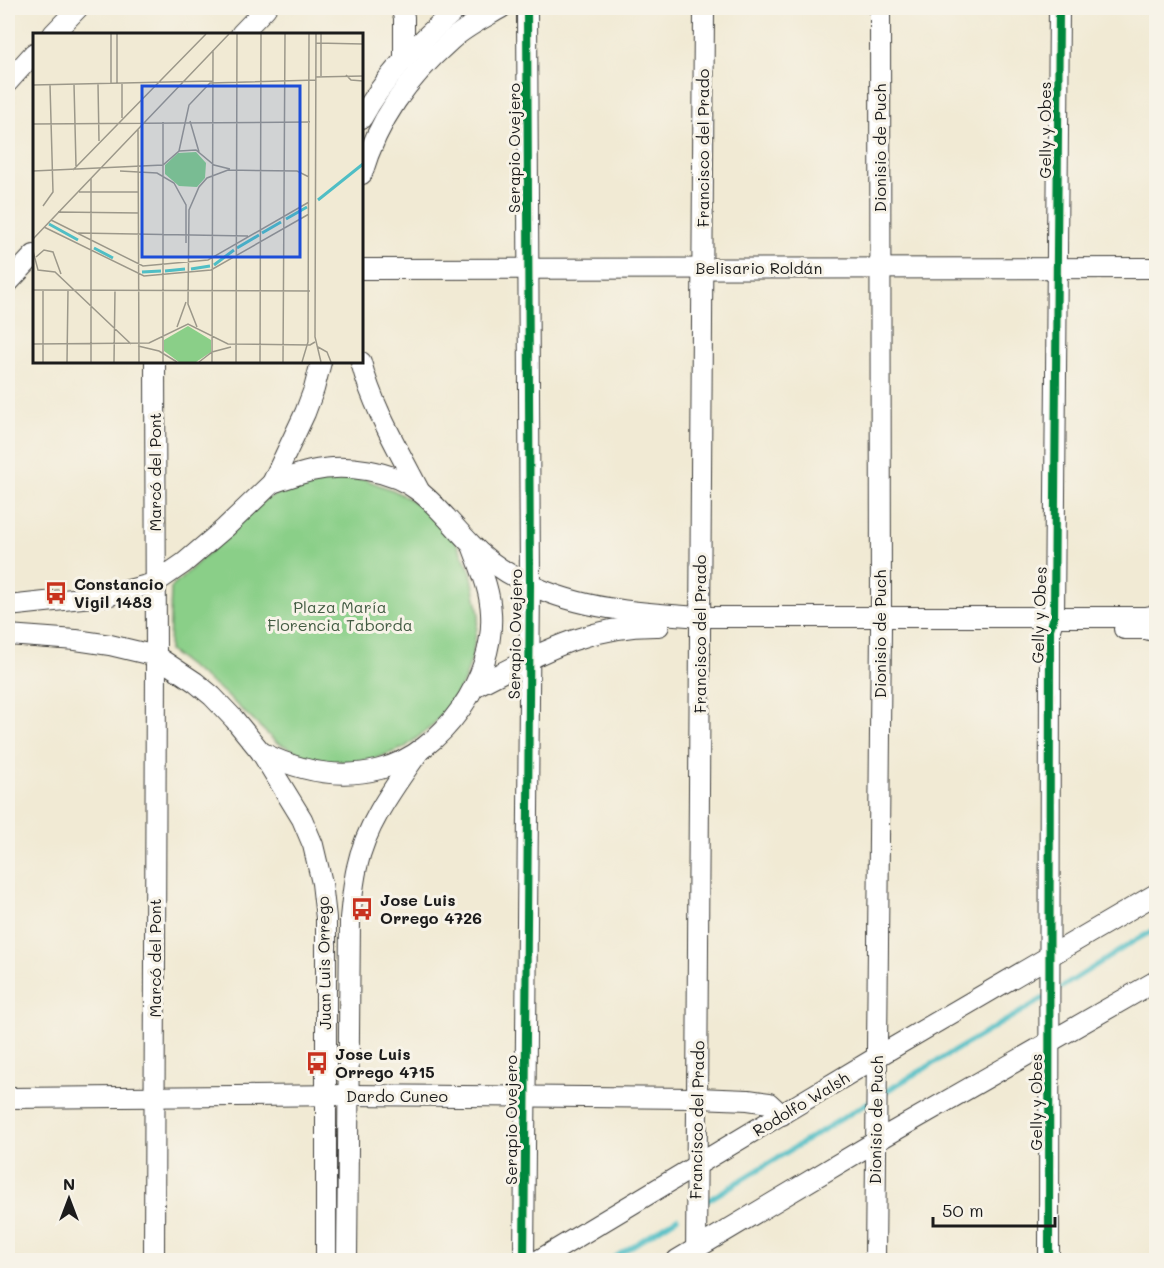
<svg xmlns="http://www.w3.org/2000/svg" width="1164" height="1268" font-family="Mali,sans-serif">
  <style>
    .green { fill: #8acf88; stroke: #537652; stroke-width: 1.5 }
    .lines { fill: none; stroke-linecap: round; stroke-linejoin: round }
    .stream { stroke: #4fbec5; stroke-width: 5 }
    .street-casing { stroke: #3c3b38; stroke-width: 22 }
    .street { stroke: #fff; stroke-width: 20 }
    .cycleway-casing { stroke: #f7f3e8; stroke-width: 11 }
    .cycleway { stroke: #00873e; stroke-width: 8 }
    .labels { text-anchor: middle; stroke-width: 6; stroke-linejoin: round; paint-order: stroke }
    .street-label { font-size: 16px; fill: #1c1c1c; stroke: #f7f3e8 }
    .poi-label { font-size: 16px; font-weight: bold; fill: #1c1c1c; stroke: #f7f3e8; text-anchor: start }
    .park-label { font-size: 16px; fill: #425b42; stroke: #f7f3e8 }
    .inset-river { fill: none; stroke: #4fbec5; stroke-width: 3 }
    .inset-road { fill: none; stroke: #9c988a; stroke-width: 1.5 }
    .view { fill: #1d4ed8; fill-opacity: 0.15; stroke: #1d4ed8; stroke-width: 3 }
    .inset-edge { fill: none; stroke: #1c1c1c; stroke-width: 3 }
  </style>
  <rect width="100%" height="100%" fill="#f7f3e8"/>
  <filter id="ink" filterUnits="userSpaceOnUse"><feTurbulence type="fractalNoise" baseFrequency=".0167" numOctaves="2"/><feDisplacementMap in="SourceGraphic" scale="12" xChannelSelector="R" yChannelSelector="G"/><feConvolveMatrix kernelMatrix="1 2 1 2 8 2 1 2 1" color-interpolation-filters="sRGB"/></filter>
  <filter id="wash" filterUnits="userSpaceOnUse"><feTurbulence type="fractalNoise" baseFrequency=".008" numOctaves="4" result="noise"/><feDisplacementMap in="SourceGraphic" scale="24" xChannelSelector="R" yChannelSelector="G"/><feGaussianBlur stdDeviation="1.35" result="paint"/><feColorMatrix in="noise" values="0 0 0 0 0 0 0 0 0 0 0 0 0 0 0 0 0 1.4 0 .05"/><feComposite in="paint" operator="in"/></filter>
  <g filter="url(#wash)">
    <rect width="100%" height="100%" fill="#f1ead4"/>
    <!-- green -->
    <path class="green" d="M327 477 364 479 395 491 425 508 453 536 471 572 479 614 472 658 464 682 449 705 432 726 404 748 374 759 347 762 313 759 276 742 223 692 169 651 171 588 264 500 294 485Z"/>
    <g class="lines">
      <!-- stream -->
      <g class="stream">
        <path d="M1059 989 1136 940 1156 929"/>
        <path d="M883 1093 1044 998"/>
        <path d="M702 1204 869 1102"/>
        <path d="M610 1260 677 1218"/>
      </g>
    </g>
  </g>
  <g filter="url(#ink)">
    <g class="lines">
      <!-- street casing -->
      <g class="street-casing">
        <g id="street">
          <path d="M401 8 404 17V59"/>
          <path d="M53 34 78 8"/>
          <path d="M241 34 266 8"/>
          <path d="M8 82 34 53"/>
          <path d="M362 118C385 75 421 39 458 8"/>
          <path d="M362 174C378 120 407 79 450 41 465 27 484 18 501 8"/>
          <path d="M362 269 1156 268"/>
          <path d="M8 283 34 255"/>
          <path d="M361 362C373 408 398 449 420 492"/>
          <path d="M272 483C285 479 298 474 311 471 345 463 392 470 420 492 439 507 454 527 471 544 487 561 509 575 531 585 583 610 643 613 700 617H1146L1156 615"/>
          <path d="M8 606 110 595 155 583 184 563 225 528 272 483 305 413 314 389 321 362"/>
          <path d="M1124 629H1146L1156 632"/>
          <path d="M8 635 76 640 110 645 156 656 195 682 212 696 234 719 261 752 302 819 313 845 322 883 326 918V1260"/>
          <path d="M476 686C539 654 587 625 659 626"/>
          <path d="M261 752C297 770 339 780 380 769 443 753 495 677 491 613 490 590 481 570 473 548"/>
          <path d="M8 1098 350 1095 697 1098 748 1100 769 1103 782 1115"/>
          <path d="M154 1260 156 656 155 362"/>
          <path d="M347 1260 350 918C352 901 353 884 357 867 366 824 395 786 420 750"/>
          <path d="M524 1260 530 585 527 8"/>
          <path d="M539 1260 877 1057 1156 894"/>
          <path d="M677 1260 875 1142 1156 981"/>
          <path d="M696 1260 704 8"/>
          <path d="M875 1260 881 627 880 8"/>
          <path d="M1049 1260 1050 629 1054 617 1059 8"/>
        </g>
      </g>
      <!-- street -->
      <use href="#street" class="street"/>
      <!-- cycleway casing -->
      <g class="cycleway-casing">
        <g id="cycleway">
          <path d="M524 1260 530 585 527 8"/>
          <path d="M1049 1260 1050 629 1054 617 1059 8"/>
        </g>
      </g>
      <!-- cycleway -->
      <use href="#cycleway" class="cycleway"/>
    </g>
  </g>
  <!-- icons -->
  <defs>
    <g id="bus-bare" transform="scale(1.8)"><path d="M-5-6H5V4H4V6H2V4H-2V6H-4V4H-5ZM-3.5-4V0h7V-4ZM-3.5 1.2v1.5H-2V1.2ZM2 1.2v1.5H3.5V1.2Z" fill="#c8321e" stroke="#f7f3e8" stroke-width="2.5" paint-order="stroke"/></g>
  </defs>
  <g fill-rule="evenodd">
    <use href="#bus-bare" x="56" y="593"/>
    <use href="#bus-bare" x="362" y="909"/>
    <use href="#bus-bare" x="317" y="1063"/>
  </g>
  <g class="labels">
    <!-- street labels -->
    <g class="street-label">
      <text transform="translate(1045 130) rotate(-90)" y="6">Gelly y Obes</text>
      <text transform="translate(514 148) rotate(-90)" y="6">Serapio Ovejero</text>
      <text transform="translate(703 148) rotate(-90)" y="6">Francisco del Prado</text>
      <text transform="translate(880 148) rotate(-90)" y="6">Dionisio de Puch</text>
      <text x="759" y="274">Belisario Roldán</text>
      <text transform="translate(155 472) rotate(-90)" y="6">Marcó del Pont</text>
      <text transform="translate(1039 615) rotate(-88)" y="6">Gelly y Obes</text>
      <text transform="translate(515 634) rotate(-89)" y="6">Serapio Ovejero</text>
      <text transform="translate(700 634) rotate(-90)" y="6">Francisco del Prado</text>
      <text transform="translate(880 634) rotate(-90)" y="6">Dionisio de Puch</text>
      <text transform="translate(155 958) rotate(-90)" y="6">Marcó del Pont</text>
      <text transform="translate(324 963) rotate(-91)" y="6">Juan Luis Orrego</text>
      <text x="397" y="1102">Dardo Cuneo</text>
      <text transform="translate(1036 1102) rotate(-90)" y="6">Gelly y Obes</text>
      <text transform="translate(801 1104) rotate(-31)" y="6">Rodolfo Walsh</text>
      <text transform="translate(511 1120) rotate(-90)" y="6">Serapio Ovejero</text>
      <text transform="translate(697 1120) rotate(-89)" y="6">Francisco del Prado</text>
      <text transform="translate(876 1120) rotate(-89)" y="6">Dionisio de Puch</text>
    </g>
    <!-- poi labels -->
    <g class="poi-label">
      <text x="74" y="590">Constancio<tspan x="74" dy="18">Vigil 1483</tspan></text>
      <text x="380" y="906">Jose Luis<tspan x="380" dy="18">Orrego 4726</tspan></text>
      <text x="335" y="1060">Jose Luis<tspan x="335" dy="18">Orrego 4715</tspan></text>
    </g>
    <!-- park labels -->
    <g class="park-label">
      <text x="340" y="613">Plaza María<tspan x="340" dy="18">Florencia Taborda</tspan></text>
    </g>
  </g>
  <!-- overview -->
  <g transform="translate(33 33)">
    <rect width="330" height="330" fill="#f1ead4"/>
    <path d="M163 119 173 130 172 145 164 154 146 153 132 141V132L145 120ZM155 293 178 307V319L163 329H146L131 318V307Z" fill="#8acf88"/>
    <path class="inset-river" d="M285 167 330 131M253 186 274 174M16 191 45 207M229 200 248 189M61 215 80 225M204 215 226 202M181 232 201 217M158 236 177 233M132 238 152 236M109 239 128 238"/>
    <path class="inset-road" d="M283 1 282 304 288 329M283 10 330 11M313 42 318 47 330 48M288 43V1M283 44 330 43M78 50V1M84 50V1M89 50V85M41 51 43 133M65 51 66 108M0 52 180 48M157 88 166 119M0 91 277 89M105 96 106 329M146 118 163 117 181 132 197 136M40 137 173 1M0 138 130 132 146 118 156 72 177 50 283 47M87 138 124 140 141 150 153 172V210M46 159H106M10 173 20 159 17 52M25 179 106 180M18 187 110 233 175 227 276 169M11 194 111 243 178 237 276 181M45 200 215 203M0 206 196 1M0 218 5 237 22 239 98 311M3 224 11 217 20 219 28 241M0 257 277 258M144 294 153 269M164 294 155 271 156 177 166 154 174 145 195 137 264 138 276 144M0 311 116 310 155 291 195 311 277 312 282 309M105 313 126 318 144 329M285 314 294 319 298 329M10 329V257M34 329 35 257M58 329V145M81 329 82 257M130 329V89M166 329 179 319 198 314M179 329 180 17M203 329 204 1M227 329 228 1M250 329 252 1M269 329 275 309 276 1"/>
    <path class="view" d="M109 53H267V224H109Z"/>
    <rect width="330" height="330" class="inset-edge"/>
  </g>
  <!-- margin -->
  <rect width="1164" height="1268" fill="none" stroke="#f7f3e8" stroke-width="30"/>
  <!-- north arrow -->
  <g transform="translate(69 1199)" stroke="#f7f3e8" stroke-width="4.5" paint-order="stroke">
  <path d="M0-4.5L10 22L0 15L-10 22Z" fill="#1c1c1c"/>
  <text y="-9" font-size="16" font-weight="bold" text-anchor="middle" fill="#1c1c1c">N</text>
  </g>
  <!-- scale -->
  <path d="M933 1217v9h122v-9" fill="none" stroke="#1c1c1c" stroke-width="3"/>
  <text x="942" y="1217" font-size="18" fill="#1c1c1c" stroke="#f7f3e8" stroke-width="4.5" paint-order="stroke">50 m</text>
</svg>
